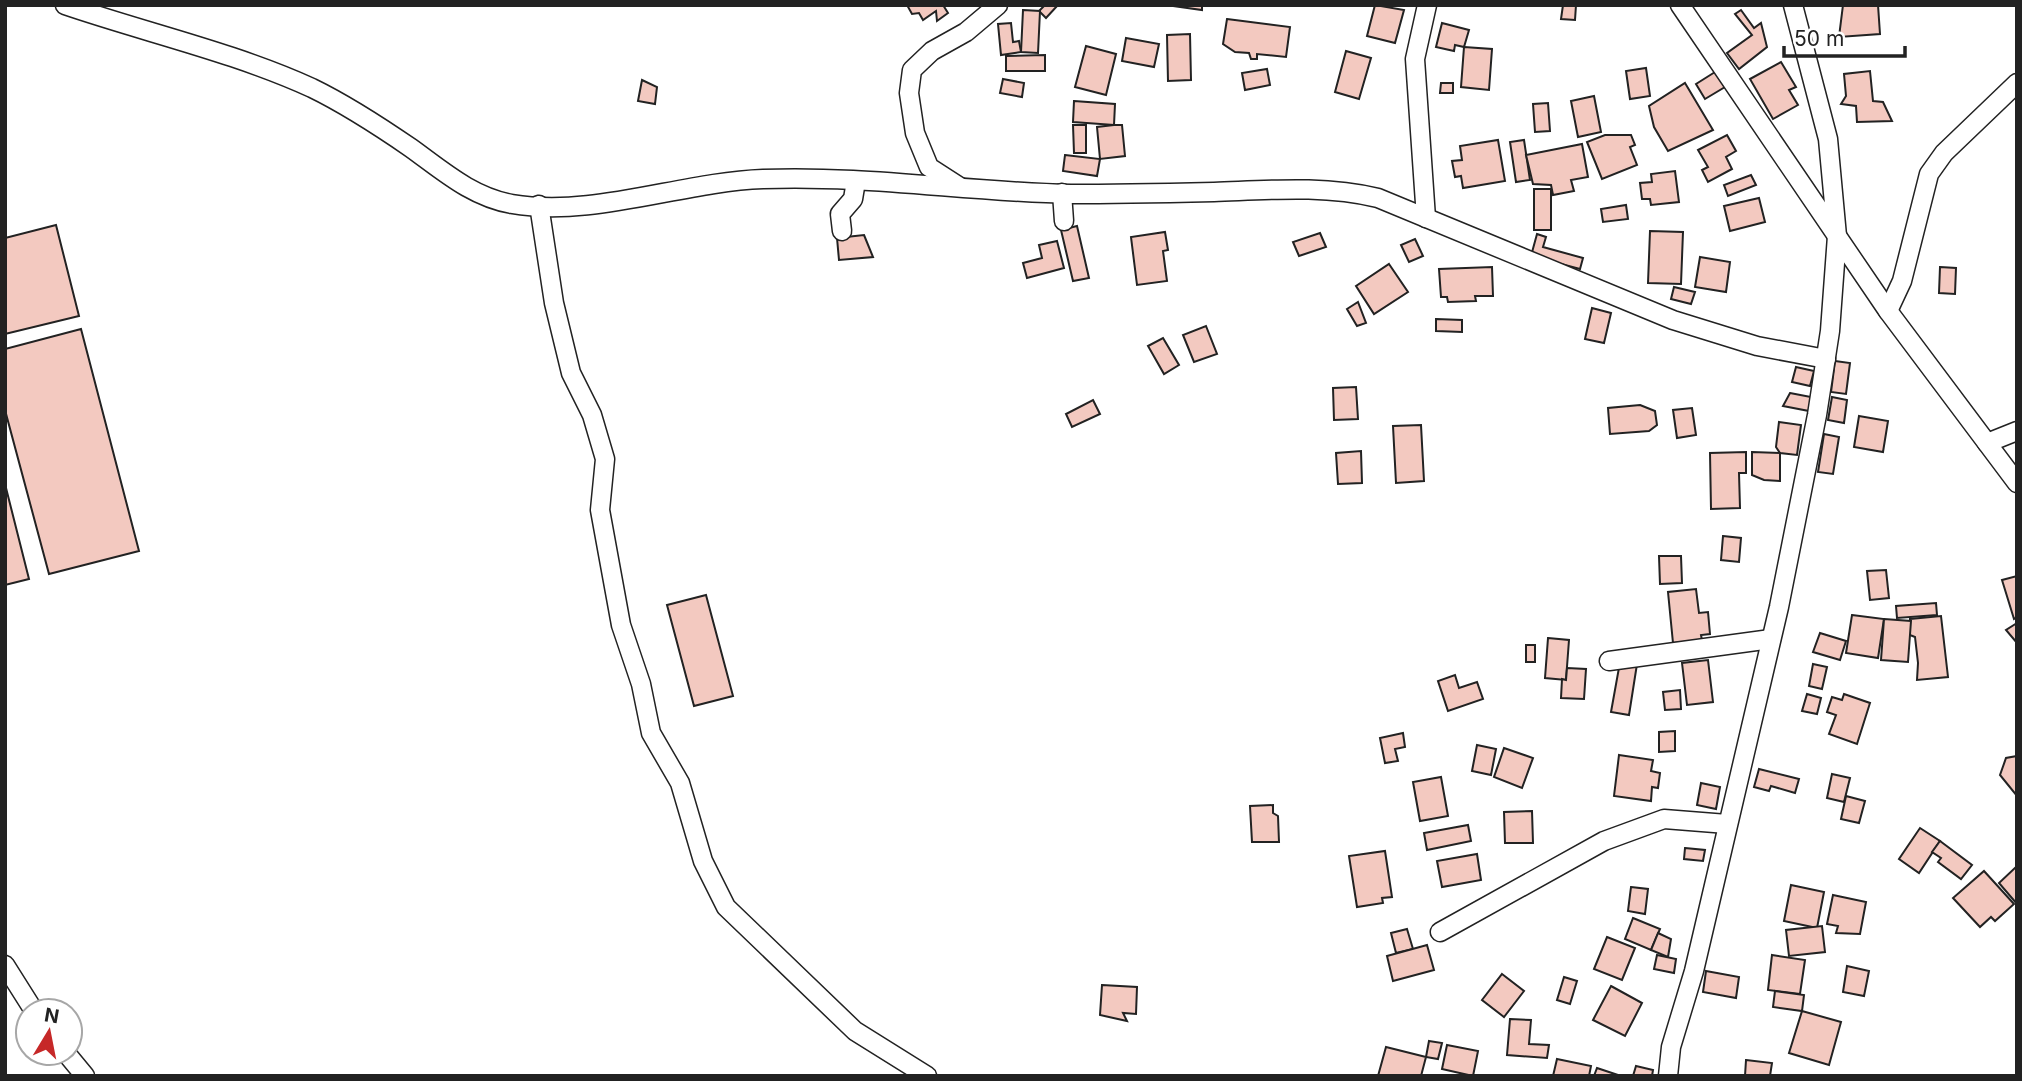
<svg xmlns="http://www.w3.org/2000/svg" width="2022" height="1081" font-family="Inter,sans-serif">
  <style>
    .building { fill: #f3c9c0; stroke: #222; stroke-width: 2 }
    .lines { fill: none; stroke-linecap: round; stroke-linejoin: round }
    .minor-casing { stroke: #222; stroke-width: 21 }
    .minor { stroke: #fff; stroke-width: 18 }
  </style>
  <rect width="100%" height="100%" fill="#fff"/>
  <!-- building -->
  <g class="building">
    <path d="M907 5H943L948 13 937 21 936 11 923 20 919 13 912 14Z"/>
    <path d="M1045 5H1058L1046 18 1039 11Z"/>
    <path d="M1166 5H1202V10Z"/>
    <path d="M1375 5 1404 10 1395 43 1367 36Z"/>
    <path d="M1563 5H1576L1575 20 1561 19Z"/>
    <path d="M1843 5H1878L1880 34 1839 37Z"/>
    <path d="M1023 10 1040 11 1038 53 1021 52Z"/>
    <path d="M1741 10 1754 28 1761 23 1767 47 1739 69 1727 53 1752 35 1735 14Z"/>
    <path d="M1227 19 1290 27 1286 57 1257 54V59H1251L1249 53 1235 52 1223 44Z"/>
    <path d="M1011 23 1013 42 1019 41 1021 52 1001 55 998 24Z"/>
    <path d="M1442 23 1469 30 1464 47 1455 45 1454 51 1436 47Z"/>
    <path d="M1190 34 1191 80 1168 81 1167 35Z"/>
    <path d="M1126 38 1159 44 1154 67 1122 61Z"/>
    <path d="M1086 46 1116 54 1106 95 1075 87Z"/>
    <path d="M1464 47 1492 49 1489 90 1461 87Z"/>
    <path d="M1346 51 1371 58 1359 99 1335 92Z"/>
    <path d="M1045 55V71H1006V56Z"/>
    <path d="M1781 62 1796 87 1789 90 1798 105 1773 119 1750 79Z"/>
    <path d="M1646 68 1650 96 1630 99 1626 71Z"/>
    <path d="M1267 69 1270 85 1245 90 1242 73Z"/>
    <path d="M1870 71 1873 101 1883 102 1892 121 1857 122 1856 106 1841 104 1846 96 1844 74Z"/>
    <path d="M1715 72 1725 87 1705 99 1696 84Z"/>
    <path d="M1003 79 1024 83 1022 97 1000 93Z"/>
    <path d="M642 80 657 87 655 104 638 101Z"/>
    <path d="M1441 83H1453V93H1440Z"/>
    <path d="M1685 83 1713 130 1668 151 1654 127 1649 106Z"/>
    <path d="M1594 96 1601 132 1578 137 1571 101Z"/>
    <path d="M1074 101 1115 104 1114 125 1073 122Z"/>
    <path d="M1548 103 1550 131 1535 132 1533 104Z"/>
    <path d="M1073 125H1086V153H1074Z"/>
    <path d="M1114 125H1122L1125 156 1100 159 1097 127Z"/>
    <path d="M1605 135H1631L1635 145 1630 147 1637 165 1602 179 1587 142Z"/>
    <path d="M1727 135 1736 151 1726 157 1732 169 1708 182 1702 170 1708 167 1698 150Z"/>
    <path d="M1498 140 1505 181 1463 188 1461 176 1455 177 1452 161 1462 160 1460 146Z"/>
    <path d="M1524 140 1530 180 1516 182 1510 142Z"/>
    <path d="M1582 144 1588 177 1571 180 1574 191 1553 195 1551 185 1533 184 1526 155Z"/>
    <path d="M1065 155 1100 159 1097 176 1063 171Z"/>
    <path d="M1675 171 1679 202 1651 205 1650 199H1642L1640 183 1652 182 1651 174Z"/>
    <path d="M1751 175 1756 185 1728 196 1724 185Z"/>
    <rect x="1534" y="189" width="17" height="41"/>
    <path d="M1759 198 1765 222 1730 231 1724 206Z"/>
    <path d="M1626 205 1628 219 1603 222 1601 209Z"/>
    <path d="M56 225 79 316 5 334V238Z"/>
    <path d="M1077 226 1089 278 1073 281 1061 230Z"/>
    <path d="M1650 231 1683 232 1681 284 1648 283Z"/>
    <path d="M1165 232 1168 250 1163 251 1167 281 1137 285 1131 237Z"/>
    <path d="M1320 233 1326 247 1299 256 1293 242Z"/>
    <path d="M1537 234 1546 237 1543 247 1583 258 1580 269 1531 256Z"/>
    <path d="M864 235 873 257 839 260 837 238Z"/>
    <path d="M1415 239 1423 256 1409 262 1401 245Z"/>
    <path d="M1057 241 1064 268 1027 278 1023 263 1042 258 1039 245Z"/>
    <path d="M1700 257 1730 262 1726 292 1695 287Z"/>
    <path d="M1389 264 1408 292 1374 314 1356 286Z"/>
    <path d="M1492 267 1493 296H1475L1476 301 1448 302 1447 297H1441L1439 269Z"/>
    <path d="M1940 267 1956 268 1955 294 1939 293Z"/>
    <path d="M1674 287 1695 292 1691 304 1671 299Z"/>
    <path d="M1358 302 1366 323 1357 326 1347 309Z"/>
    <path d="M1592 308 1611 313 1604 343 1585 339Z"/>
    <path d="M1436 319 1462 320V332L1436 331Z"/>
    <path d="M1206 326 1217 354 1194 362 1183 335Z"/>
    <path d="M81 329 139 551 49 574 5 410V349Z"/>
    <path d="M1163 338 1179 365 1164 374 1148 346Z"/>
    <path d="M1835 361 1850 363 1846 394 1831 392Z"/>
    <path d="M1796 367 1814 371 1810 386 1792 382Z"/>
    <path d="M1356 387 1358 419 1334 420 1333 388Z"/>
    <path d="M1790 393 1811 397 1809 411 1783 406Z"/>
    <path d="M1832 397 1847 400 1844 423 1828 420Z"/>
    <path d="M1093 400 1100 414 1072 427 1066 414Z"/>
    <path d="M1640 405 1655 411 1657 425 1649 431 1610 434 1608 408Z"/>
    <path d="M1692 408 1696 435 1677 438 1673 410Z"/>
    <path d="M1859 416 1888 421 1883 452 1854 447Z"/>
    <path d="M1779 422 1801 425 1797 455 1780 453 1776 447Z"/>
    <path d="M1421 425 1424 481 1396 483 1393 426Z"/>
    <path d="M1824 434 1839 437 1833 474 1818 472Z"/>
    <path d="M1361 451 1362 483 1338 484 1336 453Z"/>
    <path d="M1746 452V473H1739L1740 508 1711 509 1710 453Z"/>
    <path d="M1752 452 1780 453V481L1764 480 1752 475Z"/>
    <path d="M5 484 29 579 5 585Z"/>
    <path d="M1723 536 1741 538 1739 562 1721 560Z"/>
    <path d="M1659 556H1681L1682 583 1660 584Z"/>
    <path d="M1886 570 1889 598 1870 600 1867 571Z"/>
    <path d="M2017 576V617L2014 619 2002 580Z"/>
    <path d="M1696 589 1699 613 1708 612 1710 634 1701 635 1702 640 1673 643 1668 592Z"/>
    <path d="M706 595 733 696 694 706 667 605Z"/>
    <path d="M1936 603 1937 615 1897 618 1896 606Z"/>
    <path d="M1852 615 1884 619 1878 658 1846 653Z"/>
    <path d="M1941 616 1948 677 1917 680 1918 663 1915 637 1910 635V619Z"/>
    <path d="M1884 619 1911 621 1908 662 1881 660Z"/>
    <path d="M2017 623V643L2006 630Z"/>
    <path d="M1820 633 1846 641 1840 660 1813 652Z"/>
    <path d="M1548 638 1569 640 1566 680 1545 678Z"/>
    <rect x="1526" y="645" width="9" height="17"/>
    <path d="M1708 660 1713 702 1687 705 1682 663Z"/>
    <path d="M1620 662 1637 664 1629 715 1611 712Z"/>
    <path d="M1813 664 1827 667 1822 689 1809 686Z"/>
    <path d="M1567 668 1586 669 1584 699 1561 698 1562 679 1566 680Z"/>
    <path d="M1455 675 1459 688 1477 682 1483 699 1448 711 1438 681Z"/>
    <path d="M1680 690 1681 709 1665 710 1663 692Z"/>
    <path d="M1807 694 1821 698 1817 714 1802 711Z"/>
    <path d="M1844 694 1870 703 1857 744 1829 734 1836 715 1827 712 1832 697 1842 700Z"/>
    <path d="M1675 731V751L1659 752V732Z"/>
    <path d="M1403 733 1405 747 1395 749 1398 761 1385 763 1380 738Z"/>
    <path d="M1477 745 1496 749 1491 775 1472 771Z"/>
    <path d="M1504 748 1533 758 1522 788 1494 777Z"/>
    <path d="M1619 755 1653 760 1651 771 1660 773 1658 788 1652 787 1651 801 1614 796Z"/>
    <path d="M2017 756V796L2000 775 2006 758Z"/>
    <path d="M1759 769 1799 779 1795 793 1771 786 1769 791 1754 787Z"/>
    <path d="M1832 774 1850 778 1844 802 1827 798Z"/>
    <path d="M1441 777 1448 816 1420 821 1413 782Z"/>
    <path d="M1701 783 1720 787 1716 809 1697 805Z"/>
    <path d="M1846 796 1865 801 1859 823 1841 819Z"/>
    <path d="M1273 805V813L1278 816 1279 842H1252L1250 806Z"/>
    <path d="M1532 811 1533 843H1505L1504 812Z"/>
    <path d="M1468 825 1471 841 1427 850 1424 833Z"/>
    <path d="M1920 828 1940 841 1919 873 1899 859Z"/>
    <path d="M1940 841 1972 865 1961 879 1938 862 1941 858 1932 852Z"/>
    <path d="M1685 848 1705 850 1703 861 1684 859Z"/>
    <path d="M1385 851 1392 897 1382 898 1383 903 1357 907 1349 856Z"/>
    <path d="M1477 854 1481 880 1442 887 1437 861Z"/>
    <path d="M2017 866V904L1999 883Z"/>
    <path d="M1984 871 2014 904 1995 921 1991 917 1980 927 1953 898Z"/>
    <path d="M1791 885 1824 892 1817 928 1784 921Z"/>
    <path d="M1631 887 1648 889 1645 914 1628 911Z"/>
    <path d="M1833 895 1866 902 1860 934 1836 933 1838 926 1827 924Z"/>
    <path d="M1633 918 1660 929 1651 950 1625 939Z"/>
    <path d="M1822 926 1825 952 1789 956 1786 930Z"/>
    <path d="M1407 929 1413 949 1396 953 1391 933Z"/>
    <path d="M1658 933 1671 939 1668 957 1651 950Z"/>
    <path d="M1607 937 1635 948 1622 980 1594 969Z"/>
    <path d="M1427 945 1434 970 1393 981 1387 956Z"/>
    <path d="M1657 955 1676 959 1674 973 1654 969Z"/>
    <path d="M1772 955 1805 960 1800 994 1768 990Z"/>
    <path d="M1847 966 1869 971 1864 996 1843 992Z"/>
    <path d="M1706 971 1739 977 1736 998 1703 992Z"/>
    <path d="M1502 974 1524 991 1504 1017 1482 1000Z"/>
    <path d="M1564 977 1577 981 1570 1004 1557 1000Z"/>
    <path d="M1102 985 1137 987 1136 1014 1123 1013 1127 1021 1100 1015Z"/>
    <path d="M1611 986 1642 1003 1625 1036 1593 1020Z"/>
    <path d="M1775 991 1804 995 1802 1011 1773 1007Z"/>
    <path d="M1802 1011 1841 1022 1829 1065 1789 1053Z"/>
    <path d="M1510 1019 1531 1020 1529 1044 1549 1045 1547 1058 1507 1055Z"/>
    <path d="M1429 1041 1442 1043 1438 1059 1426 1057Z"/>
    <path d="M1447 1045 1478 1051 1473 1076 1442 1069Z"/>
    <path d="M1386 1047 1426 1057 1421 1076H1378Z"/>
    <path d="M1557 1059 1591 1066 1589 1076H1553Z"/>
    <path d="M1746 1060 1772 1063 1770 1076H1745Z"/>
    <path d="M1636 1066 1653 1070 1652 1076H1633Z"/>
    <path d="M1597 1068 1621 1076H1594Z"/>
  </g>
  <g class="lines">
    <!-- minor casing -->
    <g class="minor-casing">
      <g id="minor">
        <path d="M65 5C147 33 233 52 312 88 347 105 379 126 411 148 443 171 472 197 512 204 593 218 681 182 763 179 866 175 968 192 1071 194 1119 194 1167 193 1214 192 1270 190 1324 185 1378 198L1673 320 1757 346 1826 359"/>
        <path d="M1680 5 1888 311 2017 483"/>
        <path d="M960 187 929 167 915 133 909 93 912 70 932 51 966 32 998 5"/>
        <path d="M1062 193 1064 221"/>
        <path d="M539 205 554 303 571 373 592 415 605 459 600 510 621 625 641 684 651 733 680 783 703 861 726 907 855 1031 927 1076"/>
        <path d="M1426 218 1415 59 1427 5"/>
        <path d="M842 231 840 214 853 199 856 181"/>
        <path d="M1888 311 1902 281 1929 174 1944 153 2017 83"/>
        <path d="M1987 443 2017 431"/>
        <path d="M1609 661 1771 639"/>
        <path d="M1440 932 1604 841 1664 819 1727 824"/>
        <path d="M5 965 34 1011"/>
        <path d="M66 1053 85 1076"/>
        <path d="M1668 1076 1671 1047 1694 971 1779 607 1817 415 1830 331 1837 236 1828 139 1793 5"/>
      </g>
    </g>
    <!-- minor -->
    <use href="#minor" class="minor"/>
  </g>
  <!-- border -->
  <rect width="2022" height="1081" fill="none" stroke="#222222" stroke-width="14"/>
  <!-- north arrow -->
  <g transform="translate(49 1032) rotate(10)"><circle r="33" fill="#ffffff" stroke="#a7a7a7" stroke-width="2"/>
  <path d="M0-5L12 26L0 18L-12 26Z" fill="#c62828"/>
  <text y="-10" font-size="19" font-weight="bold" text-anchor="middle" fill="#222222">N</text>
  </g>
  <!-- scale -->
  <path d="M1784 46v10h121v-10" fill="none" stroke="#222222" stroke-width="3.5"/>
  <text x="1794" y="46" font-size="21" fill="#222222" stroke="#ffffff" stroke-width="5" paint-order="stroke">50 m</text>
</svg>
